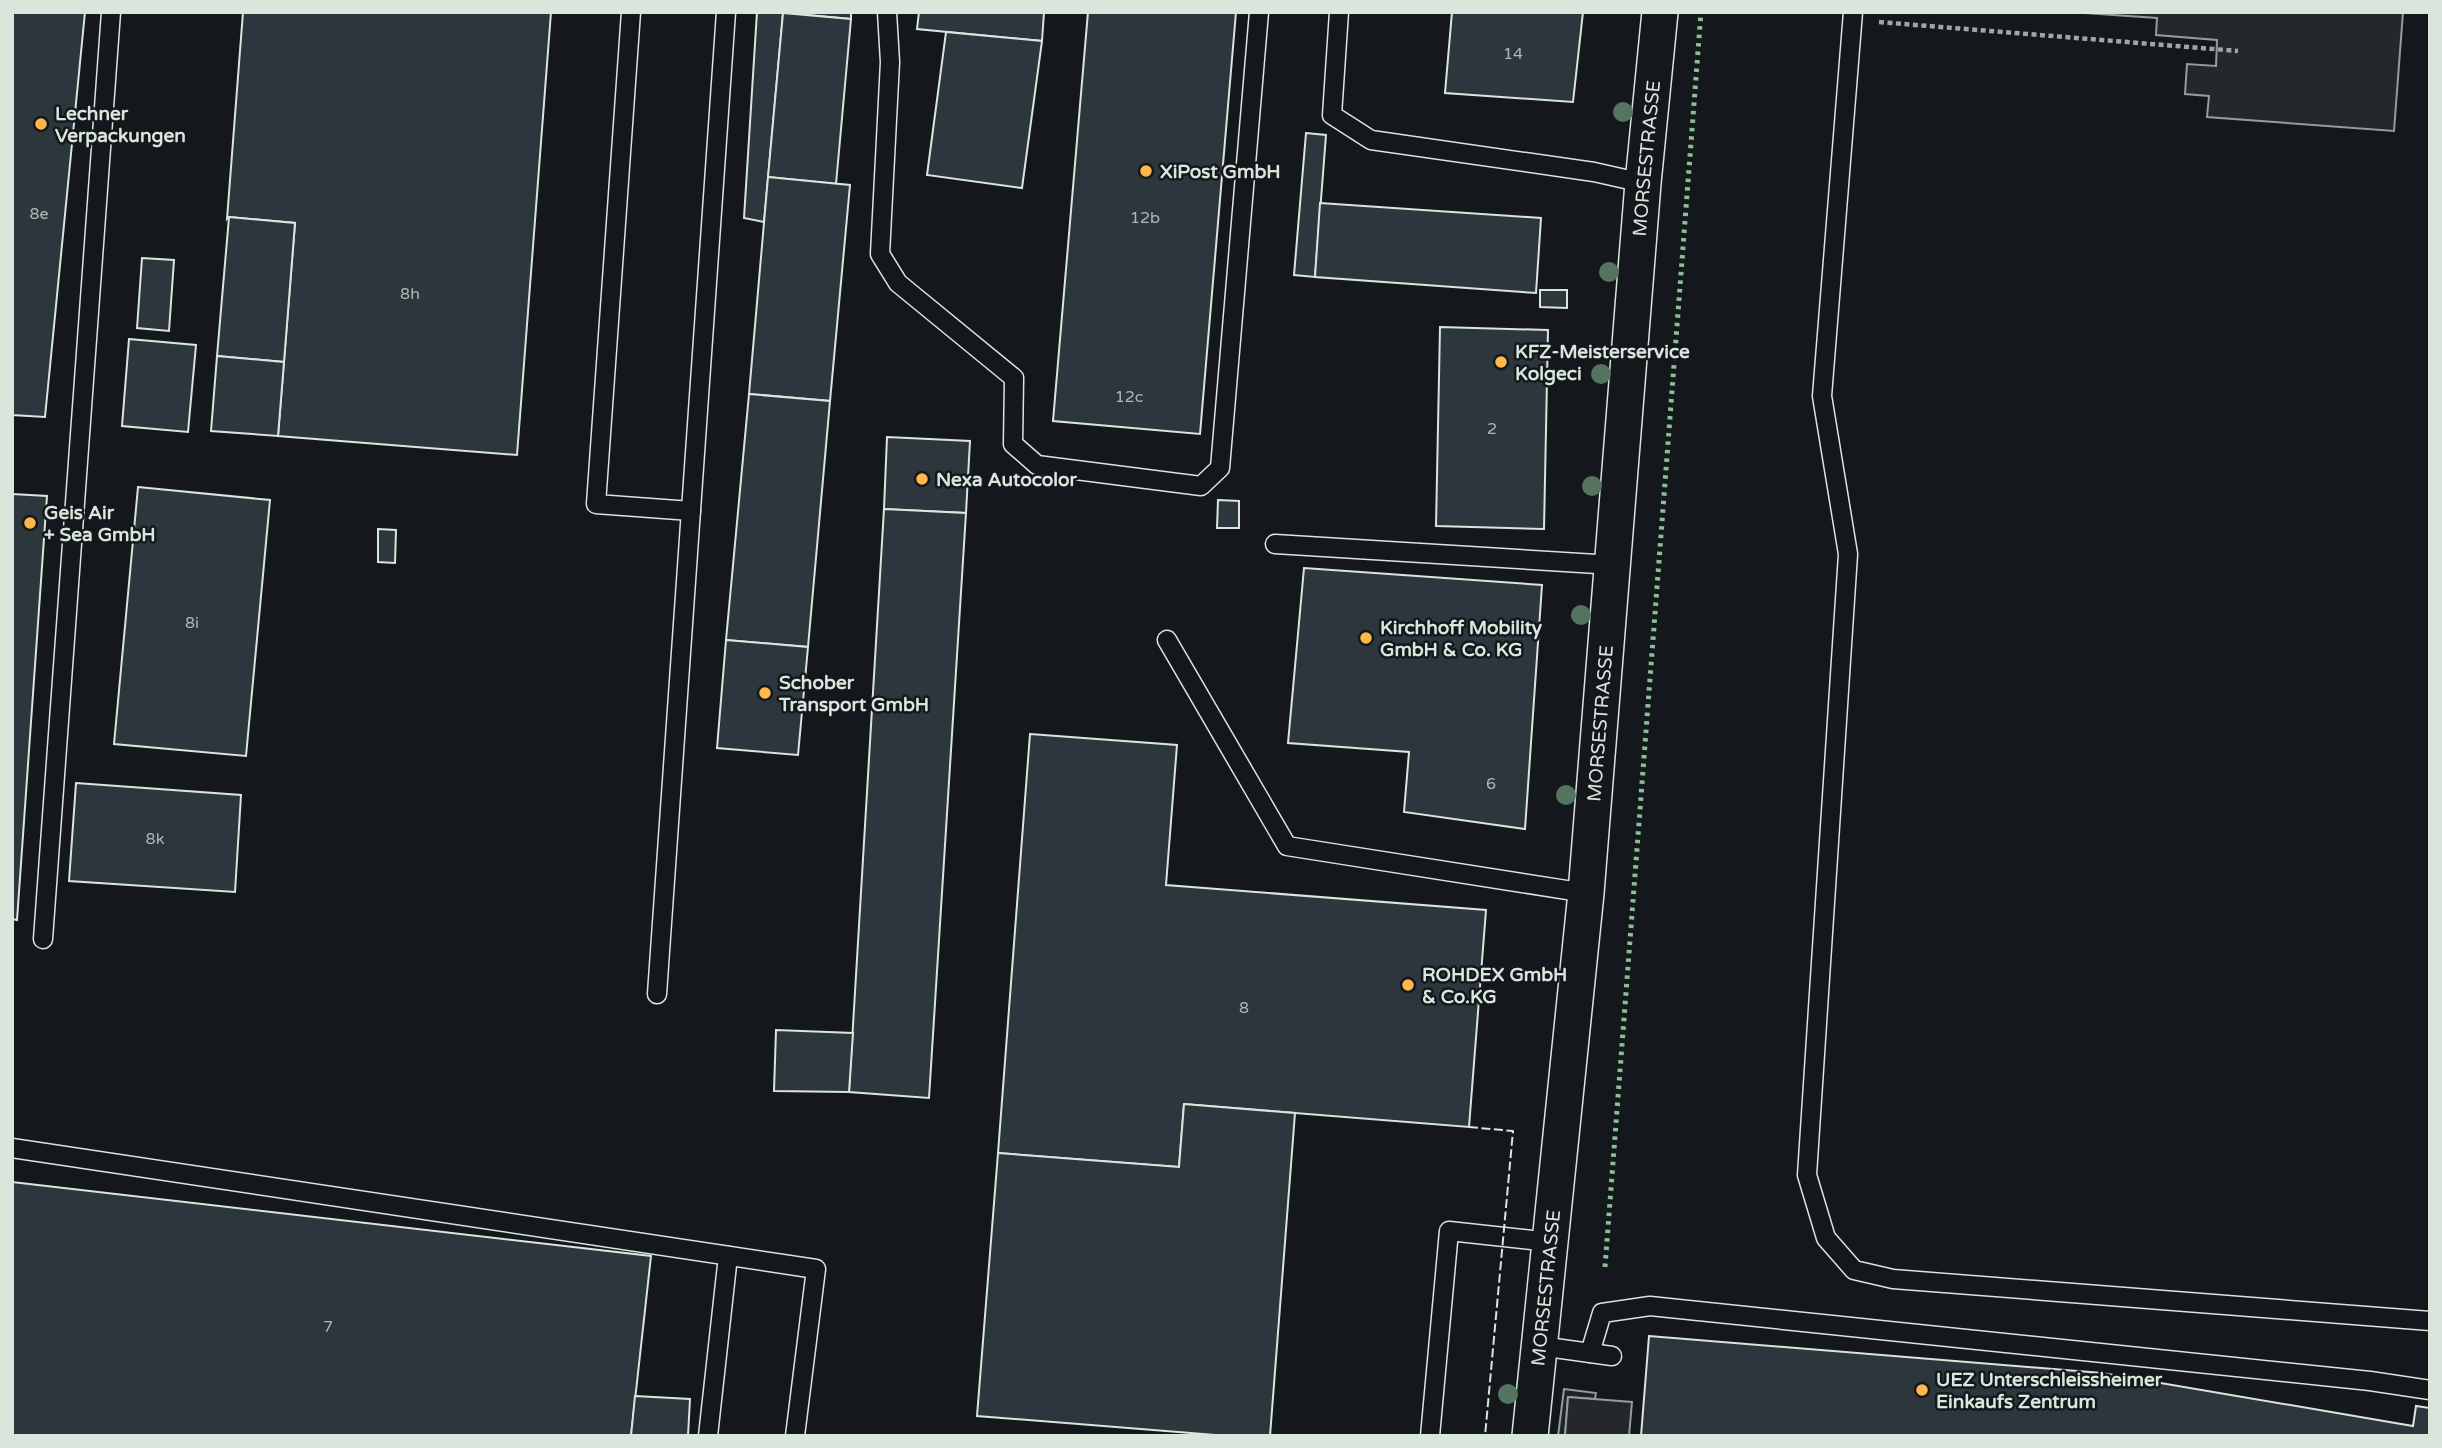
<svg xmlns="http://www.w3.org/2000/svg" width="2442" height="1448" font-family="'Varela Round',sans-serif">
  <style>
    .green { fill: #202428; stroke: #939e99; stroke-width: 2 }
    .parking { fill: #24282b; stroke: #939e99; stroke-width: 2 }
    .building { fill: #2c363c; stroke: #d8e6dc; stroke-width: 2 }
    .lines { fill: none; stroke-linecap: round; stroke-linejoin: round }
    .service-casing { stroke: #d8e6dc; stroke-width: 21 }
    .minor-casing { stroke: #d8e6dc; stroke-width: 38 }
    .path { stroke: #9da8a2; stroke-width: 4.5; stroke-dasharray: 5 3.5; stroke-linecap: butt }
    .service { stroke: #14181c; stroke-width: 18 }
    .minor { stroke: #14181c; stroke-width: 35 }
    .hedge { stroke: #8ac095; stroke-width: 5; stroke-dasharray: 3.5 5; stroke-linecap: butt }
    .fence { stroke: #d8e6dc; stroke-width: 2; stroke-dasharray: 9 3.5; stroke-linecap: butt }
    .tree { fill: #55745f }
    .poi-dot { fill: #ffb74d; stroke: #14181c; stroke-width: 2.5 }
    .labels { text-anchor: middle; stroke-width: 5; stroke-linejoin: round; paint-order: stroke }
    .number-label { font-size: 16px; fill: #adbab4 }
    .poi-label { font-size: 19px; font-weight: bold; fill: #d8e6dc; stroke: #14181c; text-anchor: start }
    .street-label { font-size: 19px; fill: #d8e6dc; stroke: #14181c }
  </style>
  <rect width="100%" height="100%" fill="#14181c"/>
  <!-- green -->
  <path class="green" d="M1564 1389 1596 1393 1595 1399 1568 1397 1565 1436H1558Z"/>
  <!-- parking -->
  <g class="parking">
    <path d="M2403 12 2394 131 2207 117 2209 96 2185 94 2187 64 2216 66 2217 40 2156 35 2157 18 2084 13Z"/>
    <path d="M1568 1397 1632 1402 1629 1436H1565Z"/>
  </g>
  <!-- building -->
  <g class="building">
    <path d="M12 12H85L45 417 12 415Z"/>
    <path d="M243 12H551L517 455 278 436 295 223 229 217 227 219Z"/>
    <path d="M757 12 783 13 764 222 744 218Z"/>
    <path d="M775 12H851V19Z"/>
    <path d="M919 12H1044L1042 41 917 29Z"/>
    <path d="M1088 12H1236L1200 434 1053 421Z"/>
    <path d="M1452 12H1583L1573 102 1445 93Z"/>
    <path d="M783 13 851 19 836 184 768 177Z"/>
    <path d="M946 32 1042 41 1022 188 927 175Z"/>
    <path d="M1306 133 1326 135 1315 277 1294 275Z"/>
    <path d="M768 177 850 185 830 401 749 394Z"/>
    <path d="M1320 203 1541 218 1536 293 1315 277Z"/>
    <path d="M229 217 295 223 284 362 217 356Z"/>
    <path d="M142 258 174 260 169 331 137 328Z"/>
    <path d="M1540 290H1567V308L1540 307Z"/>
    <path d="M1440 327 1548 330 1544 529 1436 526Z"/>
    <path d="M129 339 196 345 188 432 122 426Z"/>
    <path d="M217 356 284 362 278 436 211 431Z"/>
    <path d="M749 394 830 401 808 647 726 640Z"/>
    <path d="M887 437 970 441 966 513 884 509Z"/>
    <path d="M138 487 270 500 246 756 114 744Z"/>
    <path d="M12 494 47 496 17 920 12 919Z"/>
    <path d="M1218 500 1239 501V528H1217Z"/>
    <path d="M884 509 966 513 929 1098 849 1092Z"/>
    <path d="M378 529 396 530 395 563 378 562Z"/>
    <path d="M1304 568 1542 585 1525 829 1404 812 1409 752 1288 743Z"/>
    <path d="M726 640 808 647 798 755 717 748Z"/>
    <path d="M1030 734 1177 745 1166 885 1486 910 1469 1127 1184 1104 1179 1167 998 1153Z"/>
    <path d="M76 783 241 795 235 892 69 881Z"/>
    <path d="M776 1030 853 1033 849 1092 774 1091Z"/>
    <path d="M1184 1104 1295 1113 1270 1436H1228L977 1416 998 1153 1179 1167Z"/>
    <path d="M12 1182 651 1256 631 1436H12Z"/>
    <path d="M1649 1336 2102 1373 2413 1426 2416 1406 2430 1408V1436H1641Z"/>
    <path d="M635 1396 690 1399 688 1436H631Z"/>
  </g>
  <g class="lines">
    <!-- service casing -->
    <g class="service-casing">
      <g id="service">
        <path d="M631 12 596 504 691 511"/>
        <path d="M887 12 890 62 880 254 898 283 1014 378 1013 444 1037 465 1201 486 1220 468 1259 12"/>
        <path d="M1339 12 1332 115 1371 140 1594 172 1643 183"/>
        <path d="M1853 12 1822 396 1848 554 1807 1175 1826 1238 1854 1270 1893 1279 2430 1321"/>
        <path d="M1275 544 1613 565"/>
        <path d="M1167 640 1287 846 1586 893"/>
        <path d="M43 939 111 12"/>
        <path d="M657 994 726 12"/>
        <path d="M12 1148 816 1269 795 1436"/>
        <path d="M1540 1346 1612 1356"/>
        <path d="M1590 1353 1602 1313 1650 1306 2370 1381 2430 1390"/>
        <path d="M708 1436 728 1256"/>
        <path d="M1430 1436 1449 1231 1550 1242"/>
      </g>
    </g>
    <!-- minor casing -->
    <g class="minor-casing">
      <g id="minor">
        <path id="s1" d="M1530 1436 1586 893 1643 183 1660 12"/>
      </g>
    </g>
    <!-- path -->
    <path class="path" d="M1879 22 2238 51"/>
    <!-- service -->
    <use href="#service" class="service"/>
    <!-- minor -->
    <use href="#minor" class="minor"/>
    <!-- hedge -->
    <path class="hedge" d="M1605 1267 1701 12"/>
    <!-- fence -->
    <path class="fence" d="M1469 1127 1513 1131 1485 1436"/>
  </g>
  <!-- trees -->
  <g class="tree">
    <circle cx="1623" cy="112" r="10"/>
    <circle cx="1609" cy="272" r="10"/>
    <circle cx="1601" cy="374" r="10"/>
    <circle cx="1592" cy="486" r="10"/>
    <circle cx="1581" cy="615" r="10"/>
    <circle cx="1566" cy="795" r="10"/>
    <circle cx="1508" cy="1394" r="10"/>
  </g>
  <!-- markers -->
  <g class="poi-dot">
    <circle cx="41" cy="124" r="7"/>
    <circle cx="1146" cy="171" r="7"/>
    <circle cx="1501" cy="362" r="7"/>
    <circle cx="922" cy="479" r="7"/>
    <circle cx="30" cy="523" r="7"/>
    <circle cx="1366" cy="638" r="7"/>
    <circle cx="765" cy="693" r="7"/>
    <circle cx="1408" cy="985" r="7"/>
    <circle cx="1922" cy="1390" r="7"/>
  </g>
  <g class="labels">
    <!-- number labels -->
    <g class="number-label">
      <text x="1513" y="59">14</text>
      <text x="39" y="219">8e</text>
      <text x="1145" y="223">12b</text>
      <text x="410" y="299">8h</text>
      <text x="1129" y="402">12c</text>
      <text x="1492" y="434">2</text>
      <text x="192" y="628">8i</text>
      <text x="1491" y="789">6</text>
      <text x="155" y="844">8k</text>
      <text x="1244" y="1013">8</text>
      <text x="328" y="1332">7</text>
    </g>
    <!-- poi labels -->
    <g class="poi-label">
      <text x="55" y="120">Lechner<tspan x="55" dy="22">Verpackungen</tspan></text>
      <text x="1160" y="178">XiPost GmbH</text>
      <text x="1515" y="358">KFZ-Meisterservice<tspan x="1515" dy="22">Kolgeci</tspan></text>
      <text x="936" y="486">Nexa Autocolor</text>
      <text x="44" y="519">Geis Air<tspan x="44" dy="22">+ Sea GmbH</tspan></text>
      <text x="1380" y="634">Kirchhoff Mobility<tspan x="1380" dy="22">GmbH &amp; Co. KG</tspan></text>
      <text x="779" y="689">Schober<tspan x="779" dy="22">Transport GmbH</tspan></text>
      <text x="1422" y="981">ROHDEX GmbH<tspan x="1422" dy="22">&amp; Co.KG</tspan></text>
      <text x="1936" y="1386">UEZ Unterschleissheimer<tspan x="1936" dy="22">Einkaufs Zentrum</tspan></text>
    </g>
    <!-- street labels -->
    <g class="street-label">
      <text dy="7" stroke="none"><textPath href="#s1" startOffset="1283">MORSESTRASSE</textPath></text>
      <text dy="7" stroke="none"><textPath href="#s1" startOffset="716">MORSESTRASSE</textPath></text>
      <text dy="7" stroke="none"><textPath href="#s1" startOffset="149">MORSESTRASSE</textPath></text>
    </g>
  </g>
  <!-- border -->
  <rect width="2442" height="1448" fill="none" stroke="#d8e6dc" stroke-width="28"/>
</svg>
